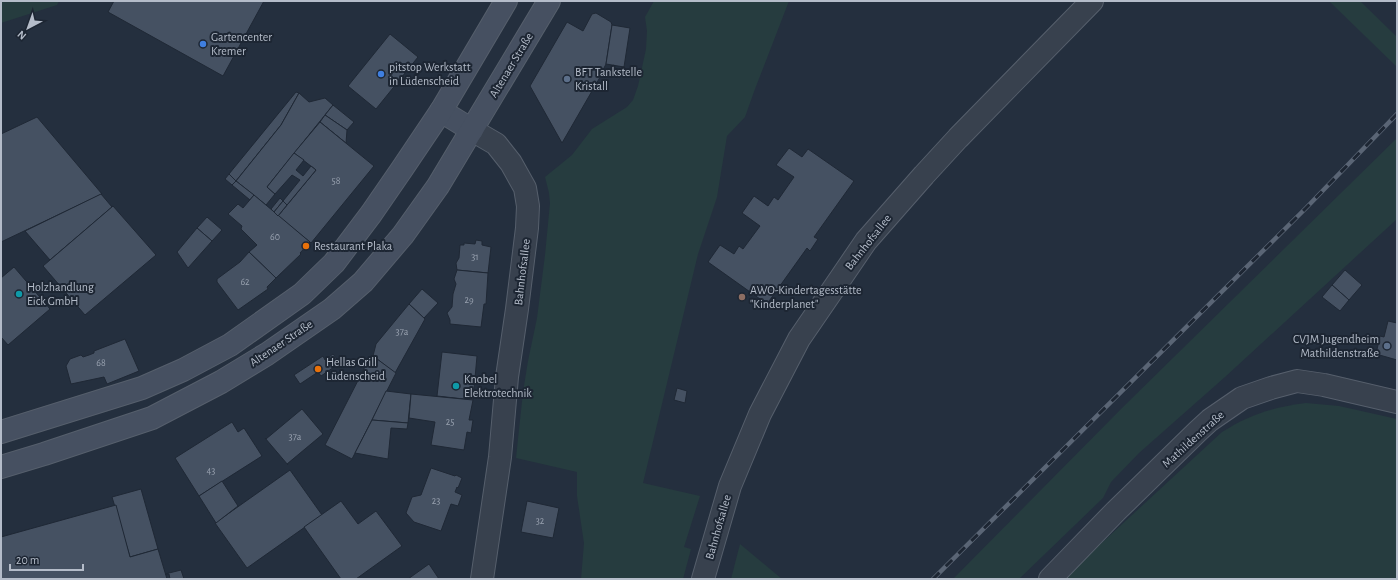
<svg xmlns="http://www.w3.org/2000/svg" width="1398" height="580" font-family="'Alegreya Sans',sans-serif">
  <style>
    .green { fill: #263c3f }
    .building { fill: #455162; stroke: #1f2835 }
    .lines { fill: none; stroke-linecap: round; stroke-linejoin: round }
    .street-casing { stroke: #565f6c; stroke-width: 24 }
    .secondary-casing { stroke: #565f6c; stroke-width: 24 }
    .street { stroke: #38414e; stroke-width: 22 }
    .secondary { stroke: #465061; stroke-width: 22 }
    .rail-casing { stroke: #5a6575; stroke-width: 4.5 }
    .rail { stroke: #1d2633; stroke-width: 3; stroke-dasharray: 9; stroke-linecap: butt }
    .shop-dot { fill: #3f7fe0; stroke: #1d2633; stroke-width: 1.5 }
    .service-dot { fill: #5c6f8a; stroke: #1d2633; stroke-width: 1.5 }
    .food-dot { fill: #e8710a; stroke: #1d2633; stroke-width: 1.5 }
    .culture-dot { fill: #0f9aa8; stroke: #1d2633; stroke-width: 1.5 }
    .education-dot { fill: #8d6e63; stroke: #1d2633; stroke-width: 1.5 }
    .labels { text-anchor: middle; stroke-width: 4; stroke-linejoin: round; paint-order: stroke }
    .number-label { font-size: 10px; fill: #98a1af }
    .poi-label { font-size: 12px; fill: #b4bcc9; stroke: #1d2633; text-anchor: start }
    .street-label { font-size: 12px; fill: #b4bcc9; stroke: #1d2633 }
  </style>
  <rect width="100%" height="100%" fill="#242f3e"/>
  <!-- green -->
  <g class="green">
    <path d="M1 1H59L57 5 1 23Z"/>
    <path d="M654 1H789L755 89 745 117 727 136 717 197 698 254 643 483 700 496 684 547 691 549 683 579H581L584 543 577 496V472L516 458 523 392 528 361 537 318 545 255 550 203 549 193 545 177 572 155 592 129 627 107 633 100 638 86 646 49 647 31 645 17Z"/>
    <path d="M1329 1H1360L1397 37V67Z"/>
    <path d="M1397 138V219L1225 377 1139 453 1111 482 1103 498 1019 579H953L1122 408Z"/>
    <path d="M1306 403 1339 406 1397 419V579H1067L1080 563 1222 432C1250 414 1274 407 1306 403Z"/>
    <path d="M740 544 782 579H731Z"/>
  </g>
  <!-- building -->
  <g class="building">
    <path d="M114 1H264L223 76 108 12Z"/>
    <path d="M596 13 611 22 612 25 606 64 603 70V72L562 143 530 86 567 22 583 31 592 14Z"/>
    <path d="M612 25 630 28 624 67 606 64Z"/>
    <path d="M390 34 418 57 376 109 348 86Z"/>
    <path d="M296 92 299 93 281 125 236 181 229 174Z"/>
    <path d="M299 93 309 102 325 98 333 105 267 187 275 194 266 205 236 181 281 125Z"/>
    <path d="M333 105 354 122 347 130 325 115Z"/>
    <path d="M325 115 347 130 346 143 320 122Z"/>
    <path d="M37 117 102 194 1 242V134Z"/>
    <path d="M320 122 374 166 311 243 278 216 316 170 294 153Z"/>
    <path d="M789 148 802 157 808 149 854 181 814 237 818 239 810 251 807 248 767 304 708 262 720 245 734 254 739 246 743 249 760 226 742 213 754 196 768 206 774 197 778 200 794 177 776 165Z"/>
    <path d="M294 153 304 160 296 170 303 176 311 166 316 170 287 205 283 201 300 180 292 175 275 194 267 187Z"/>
    <path d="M229 174 236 181 232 185 225 179Z"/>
    <path d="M236 181 254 195 250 200 232 185Z"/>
    <path d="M101 194 112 207 50 260 25 231Z"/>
    <path d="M254 195 310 242 300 253 301 254 276 278 249 252 257 245 241 229 242 226 228 214 238 204 243 208Z"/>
    <path d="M280 198 283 201 274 212 271 209Z"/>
    <path d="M283 201 287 205 278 216 274 212Z"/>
    <path d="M113 206 156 255 85 315 43 266Z"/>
    <path d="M207 217 222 230 212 241 197 228Z"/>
    <path d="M197 228 212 241 188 268 177 252Z"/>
    <path d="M476 240 482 241V245L491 247 488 273 457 270 456 263 459 258 460 245H464V243L475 244Z"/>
    <path d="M249 252 276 278 267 287 268 289 238 310 217 282V279L240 262Z"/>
    <path d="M14 267 50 309 8 345 1 337V278Z"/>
    <path d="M457 270 488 273 486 304H484L481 327 450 324V320L447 313 452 307 453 294 456 284 454 279Z"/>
    <path d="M1345 270 1362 285 1349 300 1332 285Z"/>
    <path d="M1332 285 1349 300 1340 311 1322 297Z"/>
    <path d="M422 289 438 303 424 318 409 304Z"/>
    <path d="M409 304 425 319 395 373 373 356 376 344Z"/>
    <path d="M1388 321 1397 323V360L1376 354 1380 336 1384 337Z"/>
    <path d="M125 339 139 371 107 384 104 377 71 384 66 366 70 359 81 355 83 357 89 355 94 353V351Z"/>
    <path d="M442 352 477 356 473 400 437 396Z"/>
    <path d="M333 354 340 363 321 376 318 372 300 384 294 375 323 356 325 360Z"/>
    <path d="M373 356 396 373 352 459 325 445 370 357Z"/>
    <path d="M677 388 687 391 685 403 674 400Z"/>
    <path d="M386 391 411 394 408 423 372 420Z"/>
    <path d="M411 394 473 400 469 420H473L471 433 467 432 464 450 431 445 435 422 409 418Z"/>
    <path d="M302 409 323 434 287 464 288 465 265 438 266 439Z"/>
    <path d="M372 420 408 423 407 429 391 428 388 459 355 453Z"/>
    <path d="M232 422 238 432 244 428 262 456 199 496 175 458Z"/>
    <path d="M431 468 455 476 456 475 462 478 458 488 457 487 455 492 462 495 458 506 451 504 441 531 414 522 406 513 412 497 421 495Z"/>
    <path d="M290 470 322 515 247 568 215 523Z"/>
    <path d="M222 481 238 506 216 523 199 496Z"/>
    <path d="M141 489 158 549 130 557 112 497Z"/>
    <path d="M341 501 358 524 376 511 402 546 356 579H341L304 527Z"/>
    <path d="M527 501 559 508 553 538 521 532Z"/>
    <path d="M116 505 130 557 158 549 167 579H1V537Z"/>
    <path d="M429 564 439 579H408Z"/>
    <path d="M181 570 184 579H170L169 574H165Z"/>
  </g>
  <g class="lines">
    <!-- street casing -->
    <g class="street-casing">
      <g id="street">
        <path d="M472 130 496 144 511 163 525 188 528 206 527 228 517 309 507 377 500 457 482 579"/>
        <path d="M703 579 730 486 760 414 799 339 836 285 866 241 924 175 958 138 1092 1"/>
        <path d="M1050 579 1116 511 1198 431 1210 420 1242 398 1271 388 1297 381 1324 385 1397 402"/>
      </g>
    </g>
    <!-- secondary casing -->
    <g class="secondary-casing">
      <g id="secondary">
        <path d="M441 111 472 130"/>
        <path d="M1 432 142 388 183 370 230 345 302 294 334 263 371 214 402 169 441 111 506 1"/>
        <path d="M1 467 44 454 152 418 221 382 267 354 332 309 363 282 403 235 438 186 549 1"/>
      </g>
    </g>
    <!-- street -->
    <use href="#street" class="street"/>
    <!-- secondary -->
    <use href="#secondary" class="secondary"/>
    <!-- rail casing -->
    <g class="rail-casing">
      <path id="rail" d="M933 579 1306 208 1397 114"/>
    </g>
    <!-- rail -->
    <use href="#rail" class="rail"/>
  </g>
  <!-- markers -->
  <g class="shop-dot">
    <circle cx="203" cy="44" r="4"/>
    <circle cx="381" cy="74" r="4"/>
  </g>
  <g class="service-dot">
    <circle cx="567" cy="79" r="4"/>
    <circle cx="1387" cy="346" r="4"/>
  </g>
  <g class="food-dot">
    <circle cx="306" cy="246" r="4"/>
    <circle cx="318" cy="369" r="4"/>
  </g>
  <g class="culture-dot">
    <circle cx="19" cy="294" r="4"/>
    <circle cx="456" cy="386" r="4"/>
  </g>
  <circle class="education-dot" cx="742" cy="297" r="4"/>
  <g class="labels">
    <!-- number labels -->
    <g class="number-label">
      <text x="336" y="184">58</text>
      <text x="275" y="240">60</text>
      <text x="475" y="260">31</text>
      <text x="245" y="285">62</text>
      <text x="469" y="303">29</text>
      <text x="402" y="335">37a</text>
      <text x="101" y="366">68</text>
      <text x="450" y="425">25</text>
      <text x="295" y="440">37a</text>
      <text x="211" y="474">43</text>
      <text x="436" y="504">23</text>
      <text x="540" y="524">32</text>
    </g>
    <!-- poi labels -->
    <g class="poi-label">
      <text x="211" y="41">Gartencenter<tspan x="211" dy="14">Kremer</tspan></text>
      <text x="389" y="71">pitstop Werkstatt<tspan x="389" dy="14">in Lüdenscheid</tspan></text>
      <text x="575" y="76">BFT Tankstelle<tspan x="575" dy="14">Kristall</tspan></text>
      <text x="314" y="250">Restaurant Plaka</text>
      <text x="27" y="291">Holzhandlung<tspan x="27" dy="14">Eick GmbH</tspan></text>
      <text x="750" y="294">AWO-Kindertagesstätte<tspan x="750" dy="14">"Kinderplanet"</tspan></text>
      <text x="1379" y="343" text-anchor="end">CVJM Jugendheim<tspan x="1379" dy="14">Mathildenstraße</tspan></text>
      <text x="326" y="366">Hellas Grill<tspan x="326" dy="14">Lüdenscheid</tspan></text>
      <text x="464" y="383">Knobel<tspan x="464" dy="14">Elektrotechnik</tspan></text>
    </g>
    <!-- street labels -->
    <g class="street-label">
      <text transform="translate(511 65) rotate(-59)" y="4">Altenaer Straße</text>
      <text transform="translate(868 242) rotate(-52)" y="4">Bahnhofsallee</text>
      <text transform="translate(522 272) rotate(-83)" y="4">Bahnhofsallee</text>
      <text transform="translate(281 343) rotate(-34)" y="4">Altenaer Straße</text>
      <text transform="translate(1193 439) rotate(-42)" y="4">Mathildenstraße</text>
      <text transform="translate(718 527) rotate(-74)" y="4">Bahnhofsallee</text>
    </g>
  </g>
  <!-- border -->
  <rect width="1398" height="580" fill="none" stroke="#b4bcc9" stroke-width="4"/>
  <!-- north arrow -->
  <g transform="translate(28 28) rotate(221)" stroke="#1d2633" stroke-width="3" paint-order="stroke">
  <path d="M0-3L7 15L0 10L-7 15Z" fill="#b4bcc9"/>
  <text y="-6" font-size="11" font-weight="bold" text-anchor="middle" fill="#b4bcc9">N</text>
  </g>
  <!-- scale -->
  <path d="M10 564v6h73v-6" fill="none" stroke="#b4bcc9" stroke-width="2"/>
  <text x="16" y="564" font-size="12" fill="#b4bcc9" stroke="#1d2633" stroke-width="3" paint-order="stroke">20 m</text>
</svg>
